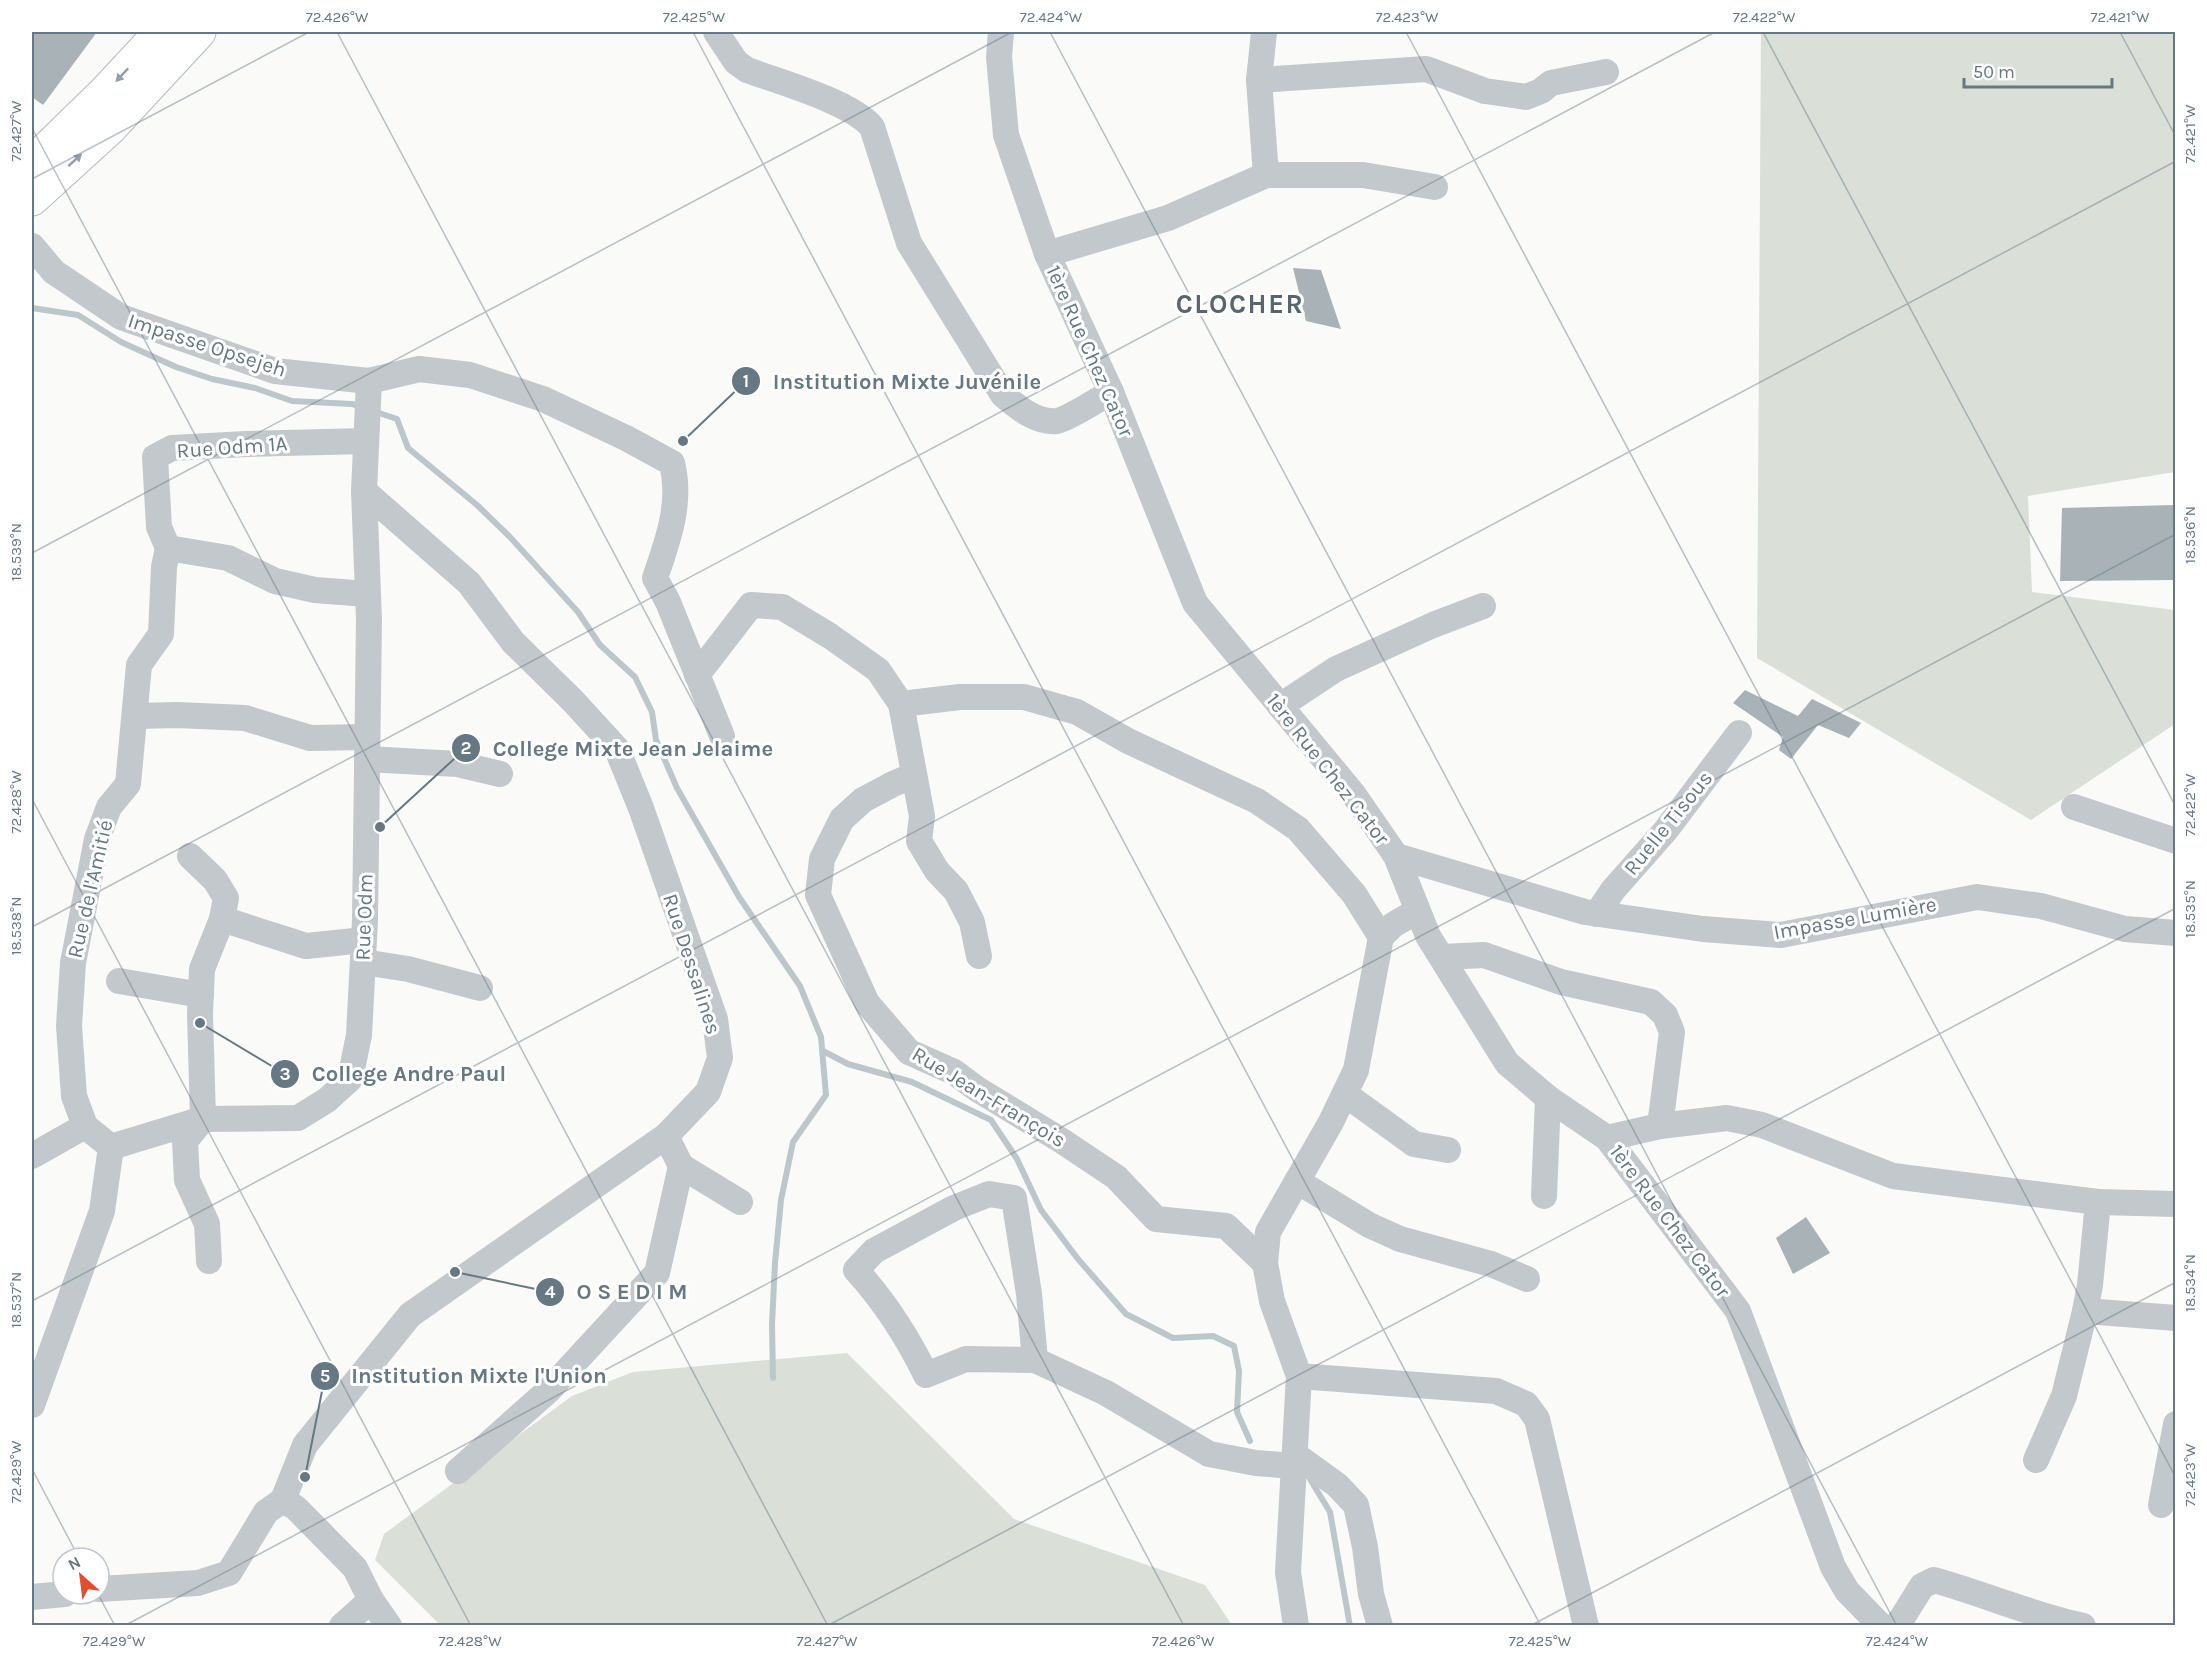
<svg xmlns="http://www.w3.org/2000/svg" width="2207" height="1657" font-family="Karla,sans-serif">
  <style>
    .green { fill: #dadfd7 }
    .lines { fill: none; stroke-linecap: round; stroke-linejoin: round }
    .stream { stroke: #bbc7cb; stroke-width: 6 }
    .building { fill: #a8b2b7 }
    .major-casing { stroke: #b5bbbe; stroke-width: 35 }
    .minor { stroke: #c3c8cc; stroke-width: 26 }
    .major { stroke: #fff; stroke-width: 33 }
    .oneway { fill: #93a0a8 }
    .ticks { fill: none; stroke: #657883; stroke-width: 1.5; stroke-opacity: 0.45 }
    .labels { text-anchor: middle; stroke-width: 6; stroke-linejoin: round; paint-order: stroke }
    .street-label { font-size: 21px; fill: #657883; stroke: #fff }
    .district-label { font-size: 27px; font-weight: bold; letter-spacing: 1.5px; fill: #57656e; stroke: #fff }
    .leader { fill: none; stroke: #657883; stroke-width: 2 }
    .callout-dot { fill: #657883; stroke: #fff; stroke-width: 2 }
    .mark-label { font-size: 18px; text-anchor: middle; font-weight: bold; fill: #fff }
    .callout-label { font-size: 22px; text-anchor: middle; font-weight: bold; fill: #657883; stroke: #fff; stroke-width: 6; stroke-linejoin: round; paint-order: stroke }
    .neatline { fill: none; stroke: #657883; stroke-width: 2 }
    .ticks-label { font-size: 15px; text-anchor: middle; fill: #657883 }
  </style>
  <rect width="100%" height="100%" fill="#fafaf8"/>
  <!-- green -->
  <g class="green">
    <path d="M1761 32H2175V472L2028 496 2032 592 2175 610V724L2031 820 1757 658Z"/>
    <path d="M847 1353 1014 1519 1205 1585 1232 1625H440L375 1560 384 1534 572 1396 633 1372Z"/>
  </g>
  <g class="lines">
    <!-- stream -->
    <g class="stream">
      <path d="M32 308 78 315 121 342 176 367 212 379 255 388 292 401 352 404 363 407"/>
      <path d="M373 411 397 419 408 448 477 505 509 536 578 612 600 645 635 677 652 712 656 740 677 788 739 897 800 986 821 1037 826 1095 793 1142 781 1200 775 1263 772 1324 773 1378"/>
      <path d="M823 1051 848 1064 912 1082 991 1120 1017 1159 1041 1210 1078 1259 1126 1314 1173 1338 1213 1336 1234 1346 1239 1371 1237 1412 1250 1441"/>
      <path d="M1310 1479 1330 1512 1350 1626"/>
    </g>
  </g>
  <!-- building -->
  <g class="building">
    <path d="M32 32H97L43 105 32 97Z"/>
    <path d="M1293 268 1321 270 1341 329 1306 321Z"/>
    <path d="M2175 505V580L2060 581 2062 508Z"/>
    <path d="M1745 690 1798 716 1812 699 1861 723 1849 738 1818 725 1791 759 1779 750 1783 737 1733 703Z"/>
    <path d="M1806 1217 1830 1253 1793 1274 1776 1238Z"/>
  </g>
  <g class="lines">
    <!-- major casing -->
    <g class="major-casing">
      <g id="major">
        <path d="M32 163 105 92 161 32"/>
        <path d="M32 199 110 128 199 32"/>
      </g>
    </g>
    <!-- minor -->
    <g class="minor">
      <path d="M716 32 736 62 747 70C780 82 851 102 872 127L909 243 1003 395C1017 407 1036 423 1057 421 1068 419 1099 399 1111 392"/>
      <path d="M1001 32 999 57 1006 135 1047 254 1111 392 1195 603 1354 795 1396 856 1428 936 1507 1063 1548 1098 1607 1138 1738 1311 1833 1567 1847 1591 1881 1626"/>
      <path d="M1264 32 1259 80 1266 175"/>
      <path d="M1259 80 1426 69 1485 91 1526 97 1541 91 1551 83 1606 72"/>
      <path d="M32 246 54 272 121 317 275 371 369 381 419 369 470 375 543 399 626 438 672 463C682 503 668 540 655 578L668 602 722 736"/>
      <path d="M1047 254 1168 218 1266 175H1363L1435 187"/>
      <path d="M168 548 159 527 155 457 172 448 246 444 366 441"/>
      <path d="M697 675 751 605 782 607 830 636 878 670 901 704 922 816 919 841 937 871 956 891 972 922 979 956"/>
      <path d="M901 704 960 697H1024L1077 712 1128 741 1257 801 1298 829 1354 894 1381 937"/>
      <path d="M1280 706 1336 669 1433 625 1483 606"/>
      <path d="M135 716 177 715 245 718 310 738 367 737"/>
      <path d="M367 759 458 764 500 774"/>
      <path d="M914 775 893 784 863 800 842 819 822 859 818 895 867 1003 909 1052 954 1072 977 1089 1062 1141 1116 1177 1156 1219 1226 1226 1265 1263"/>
      <path d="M2074 807 2176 841"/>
      <path d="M1396 856 1585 912 1703 929 1781 935 1977 897 2041 906 2125 929 2176 933"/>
      <path d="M1597 914 1613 890 1666 830 1739 733"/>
      <path d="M222 919 306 946 364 940"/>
      <path d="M1442 957 1484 955 1561 982 1651 1002 1665 1015 1672 1032 1660 1126"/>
      <path d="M363 962 408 969 480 988"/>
      <path d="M119 981 201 995"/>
      <path d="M1345 1094 1414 1144 1448 1150"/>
      <path d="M85 1126 74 1096 69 1026 73 963 97 839 109 807 128 784 139 665 161 634 164 567 168 548 228 558 275 581 315 590 367 594"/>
      <path d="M85 1126 111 1147 203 1119 200 1013 202 969 222 919 226 898 215 880 190 856"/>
      <path d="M1607 1138 1660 1126 1727 1118 1762 1125 1893 1176 2098 1202 2176 1204"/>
      <path d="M32 1156 85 1126"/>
      <path d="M681 1166 740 1202"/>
      <path d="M1297 1181 1369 1225 1400 1239 1491 1264 1527 1279"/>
      <path d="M1544 1196 1548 1098"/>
      <path d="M209 1261 207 1224 187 1180 185 1141 203 1119 298 1118 327 1100 350 1079 359 1035 365 920 369 620 364 491 369 381"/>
      <path d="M2085 1311 2176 1318"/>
      <path d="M1035 1360 1029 1294 1014 1198 989 1194 954 1208 874 1251 856 1270C885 1302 907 1336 926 1375L966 1359 1035 1360 1106 1393 1209 1454 1256 1463 1294 1466 1301 1459 1337 1485 1356 1505 1365 1547 1371 1594 1380 1626"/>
      <path d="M1299 1376 1496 1391 1526 1404 1537 1419 1586 1626"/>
      <path d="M32 1405 102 1211 111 1147"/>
      <path d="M2036 1460 2064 1396 2085 1311 2090 1285 2098 1202"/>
      <path d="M458 1471 549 1390 657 1273 681 1166 666 1136"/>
      <path d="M283 1500 305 1445 410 1315 666 1136 708 1092 720 1058 715 1019 641 808 617 749 573 701 513 642 469 583 364 491"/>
      <path d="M2161 1505 2176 1424"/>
      <path d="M99 1589 198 1583 229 1573 266 1512 283 1500 296 1508 355 1568 371 1600 342 1626"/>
      <path d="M32 1597 65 1594"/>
      <path d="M371 1600 389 1626"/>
      <path d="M1296 1626 1288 1572 1299 1376 1272 1301 1265 1263 1268 1232 1331 1122 1356 1070 1381 937 1393 925 1417 911"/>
      <path d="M1897 1626 1922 1586 1934 1580C1984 1594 2032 1615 2083 1626"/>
    </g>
    <!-- major -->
    <use href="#major" class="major"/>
  </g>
  <!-- one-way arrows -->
  <defs><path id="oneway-solid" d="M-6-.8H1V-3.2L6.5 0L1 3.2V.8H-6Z" transform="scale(1.5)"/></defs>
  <g class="oneway">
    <use href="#oneway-solid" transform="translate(122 75) rotate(133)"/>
    <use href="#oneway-solid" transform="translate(75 160) rotate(-42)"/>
  </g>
  <!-- ticks -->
  <path class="ticks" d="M337 32 1184 1626M693 32 1541 1626M1050 32 1897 1626M1406 32 2176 1478M1763 32 2176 807M2120 32 2176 137M32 128 828 1626M32 179 309 32M32 553 1012 32M32 799 471 1626M32 927 1715 32M32 1301 2176 161M32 1469 79 1558M98 1594 115 1626M124 1626 2176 534M827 1626 2176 908M1530 1626 2176 1282"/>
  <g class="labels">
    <!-- street labels -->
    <g class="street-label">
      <text transform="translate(207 345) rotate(18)" y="7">Impasse Opsejeh</text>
      <text transform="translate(1090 351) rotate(66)" y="7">1ère Rue Chez Cator</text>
      <text transform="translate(232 447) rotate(-4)" y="7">Rue Odm 1A</text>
      <text transform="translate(1328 769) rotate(52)" y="7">1ère Rue Chez Cator</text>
      <text transform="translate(1668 823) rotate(-51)" y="7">Ruelle Tisous</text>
      <text transform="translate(90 889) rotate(-77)" y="7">Rue de l'Amitié</text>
      <text transform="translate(364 917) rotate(-88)" y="7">Rue Odm</text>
      <text transform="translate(1855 918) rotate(-10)" y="7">Impasse Lumière</text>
      <text transform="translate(692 964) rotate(72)" y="7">Rue Dessalines</text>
      <text transform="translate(989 1097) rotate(31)" y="7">Rue Jean-François</text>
      <text transform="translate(1670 1221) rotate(53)" y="7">1ère Rue Chez Cator</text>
    </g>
    <!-- district labels -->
    <g class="district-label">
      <text x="1240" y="313">CLOCHER</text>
    </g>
  </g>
  <!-- callouts -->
  <path class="leader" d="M683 441L746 381M380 827L466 748M200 1023L285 1074M455 1272L550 1292M305 1477L325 1376"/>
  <g class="callout-dot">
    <circle cx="683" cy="441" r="6"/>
    <circle cx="380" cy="827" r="6"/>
    <circle cx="200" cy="1023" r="6"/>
    <circle cx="455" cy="1272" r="6"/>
    <circle cx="305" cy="1477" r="6"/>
    <circle cx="746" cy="381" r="15"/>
    <circle cx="466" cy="748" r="15"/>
    <circle cx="285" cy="1074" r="15"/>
    <circle cx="550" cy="1292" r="15"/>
    <circle cx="325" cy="1376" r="15"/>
  </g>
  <g class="mark-label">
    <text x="746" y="387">1</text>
    <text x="466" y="754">2</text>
    <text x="285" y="1080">3</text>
    <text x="550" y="1298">4</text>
    <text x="325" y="1382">5</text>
  </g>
  <g class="callout-label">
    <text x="907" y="389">Institution Mixte Juvénile</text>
    <text x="633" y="756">College Mixte Jean Jelaime</text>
    <text x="409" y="1081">College Andre Paul</text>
    <text x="632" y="1299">O S E D I M</text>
    <text x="479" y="1383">Institution Mixte l'Union</text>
  </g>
  <!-- border -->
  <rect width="2207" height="1657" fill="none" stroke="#ffffff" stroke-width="66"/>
  <!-- north arrow -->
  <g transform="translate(81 1576) rotate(332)"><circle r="28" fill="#ffffff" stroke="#c1c9cd" stroke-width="1.5"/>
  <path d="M0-4.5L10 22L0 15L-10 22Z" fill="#e24c2f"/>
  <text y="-9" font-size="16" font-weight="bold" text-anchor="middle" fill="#657883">N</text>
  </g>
  <!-- scale -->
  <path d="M1964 78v9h148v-9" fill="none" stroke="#657883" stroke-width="3"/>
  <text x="1973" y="78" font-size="18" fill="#657883" stroke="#ffffff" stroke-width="4.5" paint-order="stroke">50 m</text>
  <rect x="33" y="33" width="2141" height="1591" class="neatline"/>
  <g class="ticks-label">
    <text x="337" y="22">72.426°W</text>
    <text x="694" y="22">72.425°W</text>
    <text x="1051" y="22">72.424°W</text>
    <text x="1407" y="22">72.423°W</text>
    <text x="1764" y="22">72.422°W</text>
    <text x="2120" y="22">72.421°W</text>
    <text transform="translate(16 131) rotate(-90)" y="5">72.427°W</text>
    <text transform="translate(2190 134) rotate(-90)" y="5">72.421°W</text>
    <text transform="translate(2190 535) rotate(-90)" y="5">18.536°N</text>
    <text transform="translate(16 552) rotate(-90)" y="5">18.539°N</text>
    <text transform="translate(16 802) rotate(-90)" y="5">72.428°W</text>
    <text transform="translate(2190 805) rotate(-90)" y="5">72.422°W</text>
    <text transform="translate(2190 909) rotate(-90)" y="5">18.535°N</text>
    <text transform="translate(16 926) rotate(-90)" y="5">18.538°N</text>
    <text transform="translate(2190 1283) rotate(-90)" y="5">18.534°N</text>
    <text transform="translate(16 1300) rotate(-90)" y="5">18.537°N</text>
    <text transform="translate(16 1472) rotate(-90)" y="5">72.429°W</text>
    <text transform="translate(2190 1475) rotate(-90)" y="5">72.423°W</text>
    <text x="114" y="1646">72.429°W</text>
    <text x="470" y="1646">72.428°W</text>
    <text x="827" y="1646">72.427°W</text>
    <text x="1183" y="1646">72.426°W</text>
    <text x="1540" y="1646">72.425°W</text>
    <text x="1897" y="1646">72.424°W</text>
  </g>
</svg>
